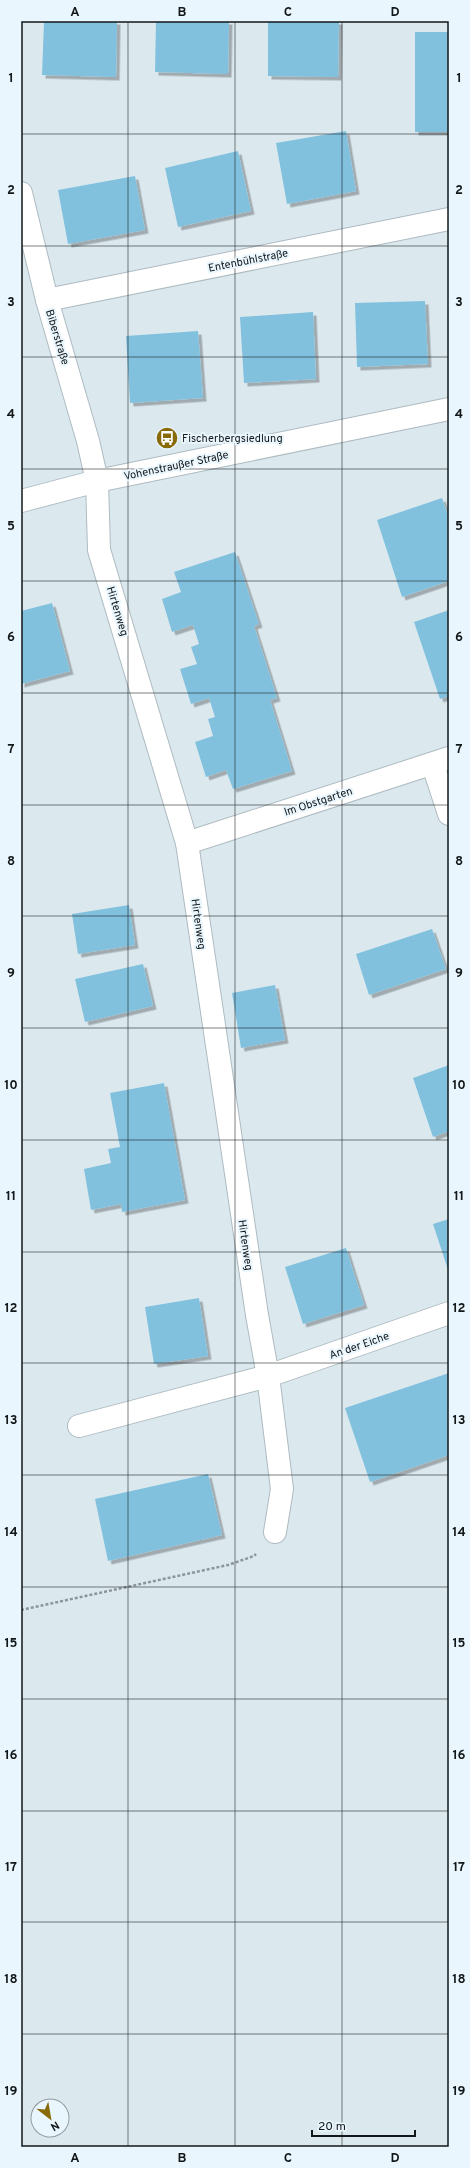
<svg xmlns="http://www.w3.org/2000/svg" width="470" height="2168" font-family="Overpass,sans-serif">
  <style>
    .building { fill: #82c1de; filter: url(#shadow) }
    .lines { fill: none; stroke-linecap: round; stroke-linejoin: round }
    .minor-casing { stroke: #aebbc1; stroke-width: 24 }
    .secondary-casing { stroke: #aebbc1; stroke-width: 24 }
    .path { stroke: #8b959a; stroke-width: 2.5; stroke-dasharray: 3 2; stroke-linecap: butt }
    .minor { stroke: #fff; stroke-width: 22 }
    .secondary { stroke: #fff; stroke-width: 22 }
    .grid { fill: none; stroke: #121719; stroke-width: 1; stroke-opacity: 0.55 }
    .labels { text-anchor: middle; stroke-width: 4; stroke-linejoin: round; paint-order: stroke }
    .street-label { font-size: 11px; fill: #121719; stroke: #e9f6fd }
    .poi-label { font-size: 11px; fill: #121719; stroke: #e9f6fd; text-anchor: start }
    .neatline { fill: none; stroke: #121719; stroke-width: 1.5 }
    .grid-label { font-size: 13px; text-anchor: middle; font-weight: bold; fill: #121719 }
  </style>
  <defs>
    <filter id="shadow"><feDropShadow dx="3.5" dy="3.5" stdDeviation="0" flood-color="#0004"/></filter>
  </defs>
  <rect width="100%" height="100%" fill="#dbe9ef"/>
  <!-- building -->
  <g class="building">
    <path d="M44 21H117L116 77 42 75Z"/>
    <path d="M156 21H229L228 74 155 72Z"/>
    <path d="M268 21H339L338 77 268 76Z"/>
    <rect x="415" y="32" width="34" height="100"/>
    <path d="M346 131 356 191 287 204 276 143Z"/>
    <path d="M238 151 251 211 178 227 165 168Z"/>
    <path d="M135 176 145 230 68 244 58 190Z"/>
    <path d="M425 301 428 364 357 367 355 303Z"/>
    <path d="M313 312 316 379 244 383 240 317Z"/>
    <path d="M198 331 203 398 130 403 126 336Z"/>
    <path d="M442 498 449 519V581L402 597 377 520Z"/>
    <path d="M235 552 259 624 254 626 277 698 270 700 292 771 233 789 226 770 206 777 195 742 213 736 208 719 215 717 209 698 191 704 180 669 197 664 191 647 199 644 193 625 172 632 162 599 181 592 174 572Z"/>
    <path d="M52 603 70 671 21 684V611Z"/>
    <path d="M449 610V696L440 699 414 622Z"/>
    <path d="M129 905 135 945 78 954 72 914Z"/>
    <path d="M432 929 446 969 369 995 356 954Z"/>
    <path d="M143 964 153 1006 85 1022 75 979Z"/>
    <path d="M275 985 285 1040 241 1048 232 993Z"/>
    <path d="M449 1065V1131L433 1137 413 1078Z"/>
    <path d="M164 1083 185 1200 122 1212 121 1204 91 1210 84 1169 111 1163 108 1149 120 1147 110 1093Z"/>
    <path d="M449 1219V1273L433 1224Z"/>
    <path d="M346 1248 364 1305 303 1324 285 1267Z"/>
    <path d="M199 1298 208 1356 154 1364 145 1307Z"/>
    <path d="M449 1373V1455L370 1482 345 1408Z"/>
    <path d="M208 1474 222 1535 108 1561 95 1499Z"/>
  </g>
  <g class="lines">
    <!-- minor casing -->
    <g class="minor-casing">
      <g id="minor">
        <path d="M21 193 47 300 88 441 97 481 99 550 187 843 257 1315 268 1376 282 1489 275 1532"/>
        <path d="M47 300 449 219"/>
        <path d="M433 765 449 814"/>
        <path d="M187 843 449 758"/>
        <path d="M79 1426 268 1376 449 1313"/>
      </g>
    </g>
    <!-- secondary casing -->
    <g class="secondary-casing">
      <path id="secondary" d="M21 501 97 481 449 409"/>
    </g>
    <!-- path -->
    <path class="path" d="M21 1610 228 1565 254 1556 256 1554"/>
    <!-- minor -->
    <use href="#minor" class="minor"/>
    <!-- secondary -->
    <use href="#secondary" class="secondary"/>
  </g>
  <!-- grid -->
  <path class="grid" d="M128 21V2147M235 21V2147M342 21V2147M21 134H449M21 246H449M21 357H449M21 469H449M21 581H449M21 693H449M21 805H449M21 916H449M21 1028H449M21 1140H449M21 1252H449M21 1363H449M21 1475H449M21 1587H449M21 1699H449M21 1811H449M21 1922H449M21 2034H449"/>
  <!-- icons -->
  <defs>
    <g id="bus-disc" transform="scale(1.15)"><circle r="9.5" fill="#896a08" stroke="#e9f6fd"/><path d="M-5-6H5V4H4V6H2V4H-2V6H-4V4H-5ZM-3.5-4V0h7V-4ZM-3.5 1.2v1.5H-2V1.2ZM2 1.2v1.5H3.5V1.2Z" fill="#fff"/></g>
  </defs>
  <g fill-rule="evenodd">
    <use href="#bus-disc" x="167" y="438"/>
  </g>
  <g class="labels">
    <!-- street labels -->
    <g class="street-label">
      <text transform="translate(248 260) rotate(-11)" y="4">Entenbühlstraße</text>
      <text transform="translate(58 337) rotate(73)" y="4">Biberstraße</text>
      <text transform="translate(176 465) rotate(-12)" y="4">Vohenstraußer Straße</text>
      <text transform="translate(118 611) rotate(73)" y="4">Hirtenweg</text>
      <text transform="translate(318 801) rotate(-18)" y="4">Im Obstgarten</text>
      <text transform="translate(199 924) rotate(82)" y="4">Hirtenweg</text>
      <text transform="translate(246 1245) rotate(82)" y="4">Hirtenweg</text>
      <text transform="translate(359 1345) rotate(-19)" y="4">An der Eiche</text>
    </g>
    <!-- poi labels -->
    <g class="poi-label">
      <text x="182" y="442">Fischerbergsiedlung</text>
    </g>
  </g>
  <!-- border -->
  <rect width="470" height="2168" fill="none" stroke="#e9f6fd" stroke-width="44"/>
  <!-- north arrow -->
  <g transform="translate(50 2118) rotate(149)"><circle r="19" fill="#e9f6fd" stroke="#939da2"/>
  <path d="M0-3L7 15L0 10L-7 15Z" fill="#896a08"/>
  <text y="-6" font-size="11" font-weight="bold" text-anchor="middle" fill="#121719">N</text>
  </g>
  <!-- scale -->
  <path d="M312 2130v6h103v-6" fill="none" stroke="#121719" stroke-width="2"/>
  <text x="318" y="2130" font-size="12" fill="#121719" stroke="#e9f6fd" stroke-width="3" paint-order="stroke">20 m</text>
  <rect x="22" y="22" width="426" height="2124" class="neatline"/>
  <g class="grid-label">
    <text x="75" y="16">A</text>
    <text x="182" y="16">B</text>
    <text x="288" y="16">C</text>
    <text x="395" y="16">D</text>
    <text x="11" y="82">1</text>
    <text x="459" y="82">1</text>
    <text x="11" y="194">2</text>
    <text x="459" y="194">2</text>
    <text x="11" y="306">3</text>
    <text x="459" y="306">3</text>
    <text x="11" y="418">4</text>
    <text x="459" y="418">4</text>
    <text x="11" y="530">5</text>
    <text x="459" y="530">5</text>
    <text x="11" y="641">6</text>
    <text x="459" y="641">6</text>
    <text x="11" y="753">7</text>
    <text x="459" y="753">7</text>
    <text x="11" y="865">8</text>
    <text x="459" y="865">8</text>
    <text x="11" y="977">9</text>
    <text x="459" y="977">9</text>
    <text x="11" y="1089">10</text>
    <text x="459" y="1089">10</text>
    <text x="11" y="1200">11</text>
    <text x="459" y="1200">11</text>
    <text x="11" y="1312">12</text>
    <text x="459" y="1312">12</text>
    <text x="11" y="1424">13</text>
    <text x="459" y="1424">13</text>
    <text x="11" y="1536">14</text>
    <text x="459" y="1536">14</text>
    <text x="11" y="1647">15</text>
    <text x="459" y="1647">15</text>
    <text x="11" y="1759">16</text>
    <text x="459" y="1759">16</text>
    <text x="11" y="1871">17</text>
    <text x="459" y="1871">17</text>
    <text x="11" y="1983">18</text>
    <text x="459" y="1983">18</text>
    <text x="11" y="2095">19</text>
    <text x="459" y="2095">19</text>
    <text x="75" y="2162">A</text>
    <text x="182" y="2162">B</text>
    <text x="288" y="2162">C</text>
    <text x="395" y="2162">D</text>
  </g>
</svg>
